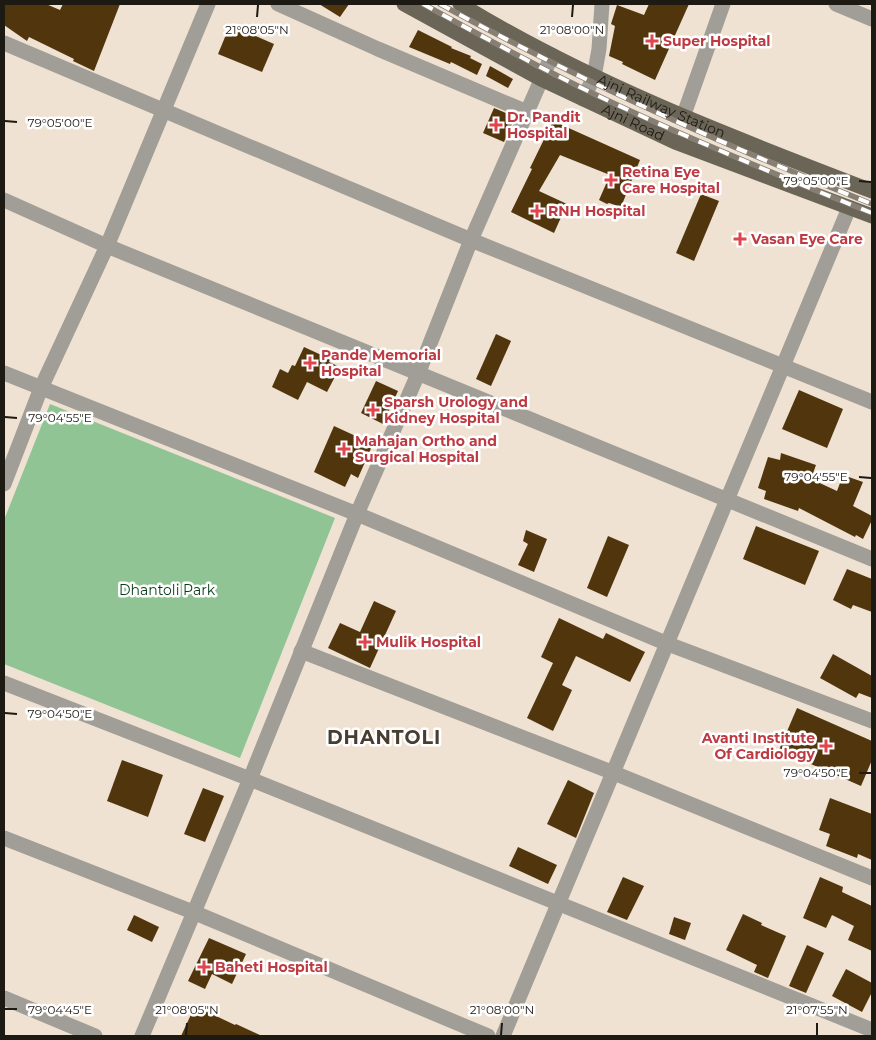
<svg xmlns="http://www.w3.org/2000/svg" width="876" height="1040" font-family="Montserrat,sans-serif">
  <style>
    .green { fill: #90c495 }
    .building { fill: #51360d }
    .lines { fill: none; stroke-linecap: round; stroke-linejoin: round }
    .minor { stroke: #a19e97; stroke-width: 15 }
    .major { stroke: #6a6557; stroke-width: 15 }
    .rail-casing { stroke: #887f74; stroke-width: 5.5 }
    .rail { stroke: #fff; stroke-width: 4; stroke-dasharray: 11; stroke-linecap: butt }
    .ticks { fill: none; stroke: #1d1913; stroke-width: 2 }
    .health-dot { fill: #e0444e; stroke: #fff; stroke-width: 2 }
    .labels { text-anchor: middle; stroke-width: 5; stroke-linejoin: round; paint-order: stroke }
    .health-label { font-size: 14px; font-weight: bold; fill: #be3a42; stroke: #fff; text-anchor: start }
    .street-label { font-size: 14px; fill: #1d1913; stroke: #fff }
    .park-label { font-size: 14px; fill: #063b14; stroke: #fff }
    .district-label { font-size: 19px; font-weight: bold; letter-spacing: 1px; fill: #483d31; stroke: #fff }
    .ticks-label { font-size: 12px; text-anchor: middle; fill: #1d1913; stroke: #fff; stroke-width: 5; stroke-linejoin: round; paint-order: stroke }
  </style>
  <rect width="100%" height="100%" fill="#efe2d2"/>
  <!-- green -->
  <path class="green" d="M50 404 335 518 240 758 4 664V520Z"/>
  <!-- building -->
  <g class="building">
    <path d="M4 4H46L60 10 63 4H120L94 71 73 61 74 59 29 37 27 41 4 25Z"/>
    <path d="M319 4H349L340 17Z"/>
    <path d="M649 4H689L655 80 622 64 623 62 609 56 615 26 611 24 617 5 644 15Z"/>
    <path d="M230 25 274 44 262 72 218 54Z"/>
    <path d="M418 30 452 47 451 48 471 56 470 58 482 64 477 75 451 62 450 64 409 47Z"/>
    <path d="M490 66 513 79 508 88 486 76Z"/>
    <path d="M494 108 515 117 504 142 483 133Z"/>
    <path d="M553 121 640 160 621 207 609 203 607 204 599 200 610 175 560 155 539 191 567 204 554 233 511 212 532 169 530 168Z"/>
    <path d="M701 194 719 201 694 261 676 253Z"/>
    <path d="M496 334 511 341 491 386 476 379Z"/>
    <path d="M304 347 330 359 329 362 340 367 327 392 307 382 298 400 272 387 280 369 288 373 292 365 295 366Z"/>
    <path d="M376 381 398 391 383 424 361 413Z"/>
    <path d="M799 390 843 409 827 448 782 429Z"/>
    <path d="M334 426 373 444 358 478 351 474 345 487 314 472Z"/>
    <path d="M781 453 816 465 811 479 837 491 843 475 863 482 853 506 872 516V520L863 539 856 535 855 537 799 508 798 511 764 499 766 491 758 488 768 457 780 460Z"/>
    <path d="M756 526 819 551 805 585 743 559Z"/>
    <path d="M526 530 547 539 534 572 518 565 528 544 523 541Z"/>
    <path d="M608 536 629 545 607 597 587 588Z"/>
    <path d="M847 569 872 579V612L853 605 851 609 833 600Z"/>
    <path d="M374 601 396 611 370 668 328 648 340 623 360 632Z"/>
    <path d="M559 618 603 639 606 633 645 652 630 682 576 656 562 685 572 690 553 731 527 718 553 663 541 657Z"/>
    <path d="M833 654 872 676V698L859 693 856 698 820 678Z"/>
    <path d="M797 708 872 741V760L861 786 779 750Z"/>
    <path d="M122 760 163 775 148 817 107 801Z"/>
    <path d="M568 780 594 793 576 838 547 824Z"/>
    <path d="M203 788 224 796 205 842 184 834Z"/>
    <path d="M830 798 872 814V860L858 854 857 858 826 846 830 834 819 830Z"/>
    <path d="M518 847 557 865 548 884 509 866Z"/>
    <path d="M623 877 644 886 627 920 607 912Z"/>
    <path d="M820 877 843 887 842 892 872 906V951L848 940 854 926 832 915 826 928 803 918Z"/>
    <path d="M743 914 762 923 761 925 786 936 768 978 754 972 757 965 726 950Z"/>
    <path d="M134 915 159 927 152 942 127 930Z"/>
    <path d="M674 917 691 923 685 940 669 934Z"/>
    <path d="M209 938 246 954 232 984 212 974 205 989 188 981Z"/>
    <path d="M807 945 824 953 806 993 789 986Z"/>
    <path d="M846 969 872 983V992L862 1012 832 996Z"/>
    <path d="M195 1006 235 1025 236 1024 262 1036H181Z"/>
  </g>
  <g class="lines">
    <!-- minor -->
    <g class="minor">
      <path d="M278 4 378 49 527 112"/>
      <path d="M836 4 872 19"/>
      <path d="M4 43 471 240 872 402"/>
      <path d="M583 99 594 77 599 49 602 4"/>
      <path d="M683 117 723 4"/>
      <path d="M4 200 107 246 872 559"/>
      <path d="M4 373 357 514 668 644 872 721"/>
      <path d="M4 484 41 388 107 246 208 4"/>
      <path d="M301 651 614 773 872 878"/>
      <path d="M4 683 250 779 872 1030"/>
      <path d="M4 838 193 912 488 1036"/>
      <path d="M4 998 95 1036"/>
      <path d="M142 1036 250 779 357 514 418 374 471 240 552 55"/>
      <path d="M503 1036 849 208"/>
    </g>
    <!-- major -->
    <g class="major">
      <path id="s1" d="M404 4 541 79 675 142 872 216"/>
      <path id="s2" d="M460 4C589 83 731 137 872 191"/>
    </g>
    <!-- rail casing -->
    <g class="rail-casing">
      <g id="rail">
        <path d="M423 4C485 38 547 72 611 102 697 142 784 178 872 213"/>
        <path d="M440 4C581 81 723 145 872 204"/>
      </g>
    </g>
    <!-- rail -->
    <use href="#rail" class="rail"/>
  </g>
  <!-- ticks -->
  <path class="ticks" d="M257 17 258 5M572 17 573 5M5 121 17 122M859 181 871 182M5 417 17 418M859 477 871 478M5 713 17 714M859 773H871M5 1009H17M186 1035 187 1023M501 1035 502 1023M817 1035V1023"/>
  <!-- markers -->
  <g class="health-dot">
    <path d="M649.5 33.5h5v5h5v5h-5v5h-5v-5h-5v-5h5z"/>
    <path d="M493.5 117.5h5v5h5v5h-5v5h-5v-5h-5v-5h5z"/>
    <path d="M608.5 172.5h5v5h5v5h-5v5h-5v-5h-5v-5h5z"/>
    <path d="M534.5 203.5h5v5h5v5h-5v5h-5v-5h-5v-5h5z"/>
    <path d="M737.5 231.5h5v5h5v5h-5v5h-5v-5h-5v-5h5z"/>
    <path d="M307.5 355.5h5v5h5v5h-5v5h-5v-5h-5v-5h5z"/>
    <path d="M370.5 402.5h5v5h5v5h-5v5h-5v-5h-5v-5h5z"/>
    <path d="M341.5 441.5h5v5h5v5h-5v5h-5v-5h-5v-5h5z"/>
    <path d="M362.5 634.5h5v5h5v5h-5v5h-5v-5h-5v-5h5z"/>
    <path d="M823.5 738.5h5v5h5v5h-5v5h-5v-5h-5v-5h5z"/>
    <path d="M201.5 959.5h5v5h5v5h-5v5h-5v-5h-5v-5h5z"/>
  </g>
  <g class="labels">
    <!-- health labels -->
    <g class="health-label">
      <text x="663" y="46">Super Hospital</text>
      <text x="507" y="122">Dr. Pandit<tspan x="507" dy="16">Hospital</tspan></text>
      <text x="622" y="177">Retina Eye<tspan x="622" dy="16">Care Hospital</tspan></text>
      <text x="548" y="216">RNH Hospital</text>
      <text x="751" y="244">Vasan Eye Care</text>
      <text x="321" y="360">Pande Memorial<tspan x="321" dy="16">Hospital</tspan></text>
      <text x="384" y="407">Sparsh Urology and<tspan x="384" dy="16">Kidney Hospital</tspan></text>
      <text x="355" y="446">Mahajan Ortho and<tspan x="355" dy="16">Surgical Hospital</tspan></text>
      <text x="376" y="647">Mulik Hospital</text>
      <text x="815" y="743" text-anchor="end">Avanti Institute<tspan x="815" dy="16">Of Cardiology</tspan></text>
      <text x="215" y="972">Baheti Hospital</text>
    </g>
    <!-- street labels -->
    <g class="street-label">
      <text dy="5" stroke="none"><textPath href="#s2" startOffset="226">Ajni Railway Station</textPath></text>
      <text dy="5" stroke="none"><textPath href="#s1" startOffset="258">Ajni Road</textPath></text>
    </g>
    <!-- park labels -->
    <g class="park-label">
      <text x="167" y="595">Dhantoli Park</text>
    </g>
    <!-- district labels -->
    <g class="district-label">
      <text x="384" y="744">DHANTOLI</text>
    </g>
  </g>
  <g class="ticks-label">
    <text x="257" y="34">21°08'05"N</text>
    <text x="572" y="34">21°08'00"N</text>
    <text x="60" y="127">79°05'00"E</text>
    <text x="816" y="185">79°05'00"E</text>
    <text x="60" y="422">79°04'55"E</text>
    <text x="816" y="481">79°04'55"E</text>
    <text x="60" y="718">79°04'50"E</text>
    <text x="816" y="777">79°04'50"E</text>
    <text x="60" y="1014">79°04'45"E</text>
    <text x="187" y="1014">21°08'05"N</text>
    <text x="502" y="1014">21°08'00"N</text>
    <text x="817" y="1014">21°07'55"N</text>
  </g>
  <!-- border -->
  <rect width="876" height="1040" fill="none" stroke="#1d1913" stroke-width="10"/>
</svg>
